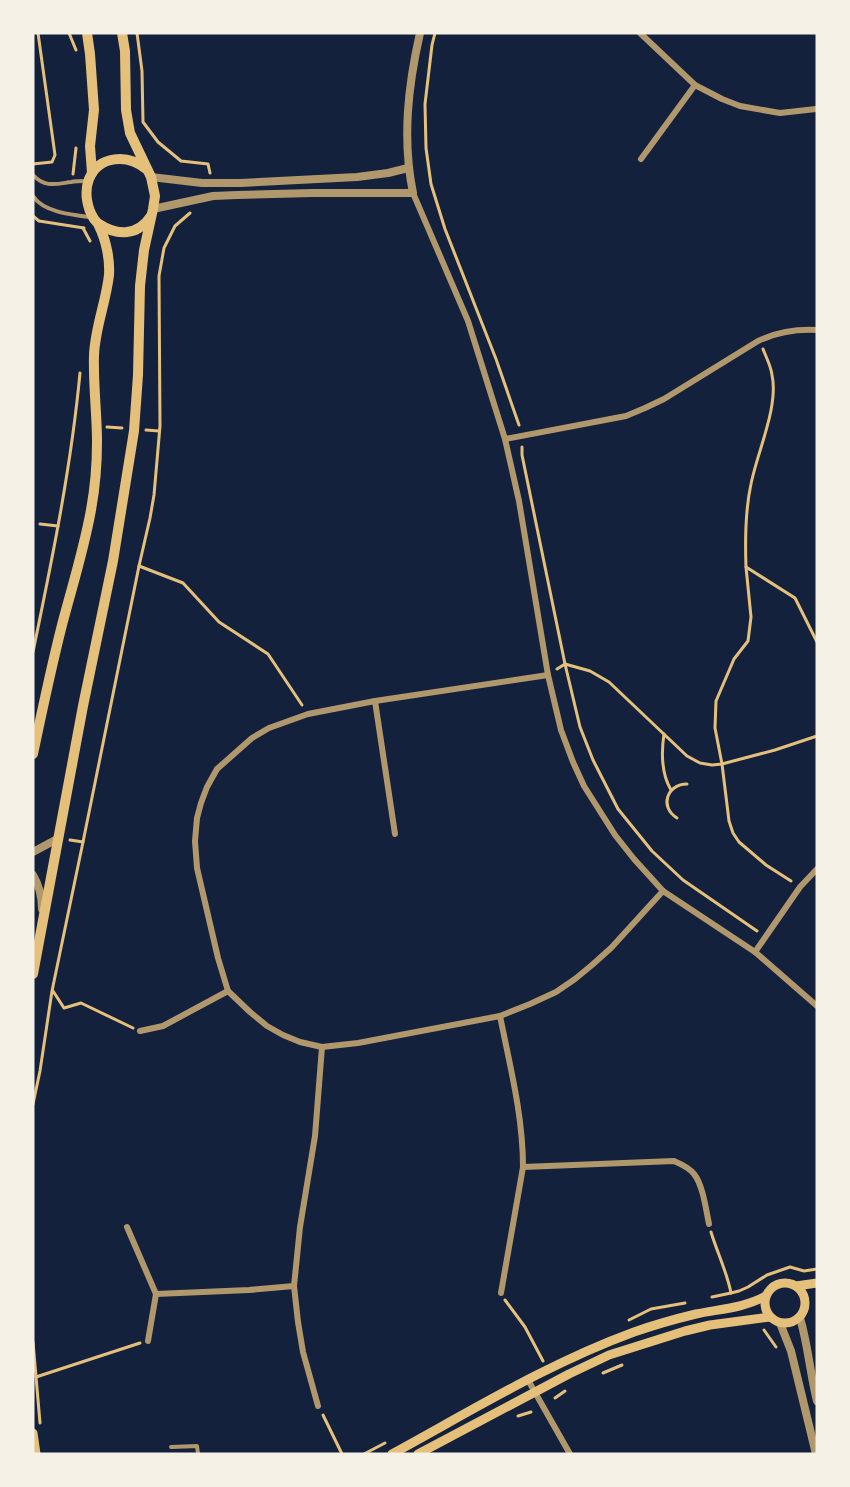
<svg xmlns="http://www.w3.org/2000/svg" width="850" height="1487" font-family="'Roboto Serif',serif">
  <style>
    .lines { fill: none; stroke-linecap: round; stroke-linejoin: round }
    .path { stroke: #e5c07b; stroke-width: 3 }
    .service { stroke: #b1986c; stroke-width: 4 }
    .minor { stroke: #b1986c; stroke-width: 6 }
    .tertiary { stroke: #b1986c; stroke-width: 8 }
    .secondary { stroke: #e5c07b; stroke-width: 9 }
    .primary { stroke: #e5c07b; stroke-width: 10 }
  </style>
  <rect width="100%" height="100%" fill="#14213d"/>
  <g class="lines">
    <!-- path -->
    <g class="path">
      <path d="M69 33 76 50"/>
      <path d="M137 33 142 71 143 122 158 142 181 161 208 164 210 173"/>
      <path d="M435 33 432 45 425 104 426 148 431 184 445 229 496 359 519 425"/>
      <path d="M33 164 52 162 55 155 38 33"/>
      <path d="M73 174 76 148"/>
      <path d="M33 216 39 221 84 228"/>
      <path d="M83 228 90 241"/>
      <path d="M763 349C766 357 771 366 772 375 779 406 757 453 751 484 745 511 745 539 746 567L795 598 817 642"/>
      <path d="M107 427 122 428"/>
      <path d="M146 430 159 431"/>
      <path d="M522 447V455L565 664 580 727 593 760 618 809 652 851 683 880 757 931"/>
      <path d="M40 524 58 526"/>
      <path d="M139 566 183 583 219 622 268 654 302 705"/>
      <path d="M746 567 751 617 748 641 734 659 716 701 715 728 722 764 729 821 733 833 739 842 766 865 791 881"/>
      <path d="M33 652C52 560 71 468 80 373"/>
      <path d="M557 669 565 664 590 671 609 682 687 756 700 763 712 765 722 764 775 750 817 736"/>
      <path d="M664 734C661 754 661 773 671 790"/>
      <path d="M677 818C659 807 667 784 687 784"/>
      <path d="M70 840 83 842 139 566 150 518 154 495 160 426 159 276 164 248 175 226 190 213"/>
      <path d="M53 991 64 1008 81 1003 133 1028"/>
      <path d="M33 1104 40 1071 52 991 83 842"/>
      <path d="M711 1232C717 1252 727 1272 731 1293L739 1291 748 1287 767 1275 790 1267 804 1271 817 1269"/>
      <path d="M712 1297 731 1293"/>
      <path d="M505 1300 525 1327 543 1361"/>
      <path d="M629 1320 651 1309 685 1303"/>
      <path d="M764 1330 776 1347"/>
      <path d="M33 1342 40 1423"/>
      <path d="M603 1373 622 1365"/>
      <path d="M36 1377 140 1343"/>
      <path d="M555 1398 565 1391"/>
      <path d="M323 1415 342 1454"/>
      <path d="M518 1416 531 1412"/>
      <path d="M364 1454 385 1443"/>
    </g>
    <!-- service -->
    <g class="service">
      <path d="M33 175C45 188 56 184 71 182 76 181 81 181 86 181"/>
      <path d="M33 196C43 212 72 215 90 217"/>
      <path d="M171 1447 197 1446 198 1454"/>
    </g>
    <!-- minor -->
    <g class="minor">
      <path d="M640 33 695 85 722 99 740 106 780 113 816 109"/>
      <path d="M641 159 695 85"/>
      <path d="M413 193 468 321 505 439 519 501 548 675 561 730 573 762 584 786 615 835 634 859 663 891 755 952 817 1006"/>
      <path d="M505 439 626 416 645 408 664 399 758 341C777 332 796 329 817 330"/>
      <path d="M548 675 375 701 308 714 269 728 252 738 217 769 207 787 201 803 197 818 195 841 197 868 218 958 228 991 250 1012 267 1026 283 1035 300 1042 322 1047 358 1043 500 1016 530 1004 556 992 575 979 592 965 611 948 663 891"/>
      <path d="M375 701 395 834"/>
      <path d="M755 952 800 887 817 869"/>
      <path d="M500 1016C510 1066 523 1116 523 1167L501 1293"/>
      <path d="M140 1031 163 1026 228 991"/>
      <path d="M523 1167 674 1161C681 1164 689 1167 694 1174 703 1185 706 1210 709 1224"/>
      <path d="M127 1227 156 1294 148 1341"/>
      <path d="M156 1294 249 1290 294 1286"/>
      <path d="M528 1380 570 1454"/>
      <path d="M318 1406 303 1352 298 1322 294 1286 300 1227 315 1136 322 1047"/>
    </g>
    <!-- tertiary -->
    <g class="tertiary">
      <path d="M151 177 202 183H240L357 177 388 173 408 168"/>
      <path d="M153 209 213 196 237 195 313 193H413C402 139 408 86 420 33"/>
      <path d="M33 852 59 838"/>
      <path d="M33 875C39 885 42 897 42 909"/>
      <path d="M800 1318C808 1345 810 1373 817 1401"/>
      <path d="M780 1323 791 1351 816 1454"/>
    </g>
    <!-- secondary -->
    <g class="secondary">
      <circle cx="785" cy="1303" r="20"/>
      <path d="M796 1286 817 1283"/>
      <path d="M33 1433 36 1454"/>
      <path d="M392 1454C471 1411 549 1363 634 1332 654 1325 675 1319 696 1314 720 1309 744 1308 766 1296"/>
      <path d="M418 1454 569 1374 609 1355 685 1331 710 1325 770 1317"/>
    </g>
    <!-- primary -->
    <g class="primary">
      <path d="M87 33 90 54 94 110 90 146 92 173"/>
      <path d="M99 224C117 236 138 236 151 216"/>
      <path d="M33 754C42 711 51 668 62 625 72 587 84 549 91 510 95 488 97 464 97 442 97 413 93 384 94 355 95 328 106 302 109 275 110 259 106 240 99 226 97 221 97 223 94 219 87 208 84 192 89 179 99 155 128 154 146 169"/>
      <path d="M33 974 83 706 113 561 134 431 138 375 140 286 144 250 153 209 155 196 151 177 130 133 126 110 125 51 122 33"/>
    </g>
  </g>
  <!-- border -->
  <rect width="850" height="1487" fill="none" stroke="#f6f1e7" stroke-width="69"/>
</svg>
